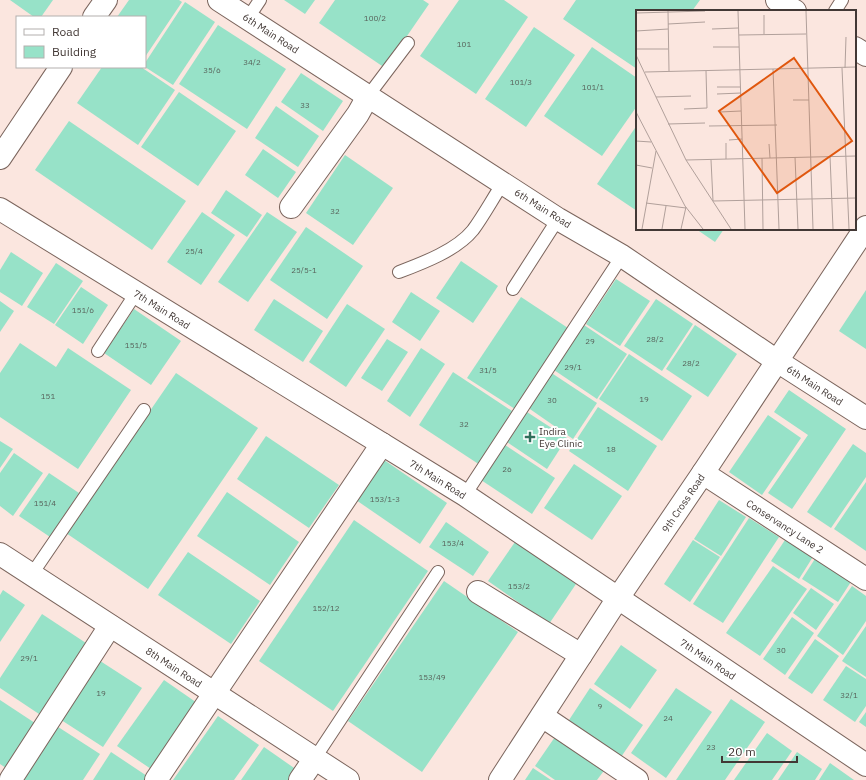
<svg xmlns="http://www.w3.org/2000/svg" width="866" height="780" font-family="'IBM Plex Sans',sans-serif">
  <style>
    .building { fill: #97e2c8 }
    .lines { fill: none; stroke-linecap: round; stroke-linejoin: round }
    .lane-casing { stroke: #7b655d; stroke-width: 14 }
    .street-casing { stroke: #7b655d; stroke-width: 24 }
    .secondary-casing { stroke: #7b655d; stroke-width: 24 }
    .lane { stroke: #fff; stroke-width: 12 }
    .street { stroke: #fff; stroke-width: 22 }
    .secondary { stroke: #fff; stroke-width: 22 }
    .poi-dot { fill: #2f6e5a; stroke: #fff; stroke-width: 1.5 }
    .labels { text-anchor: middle; stroke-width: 4; stroke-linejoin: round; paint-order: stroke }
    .number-label { font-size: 8px; fill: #57625a }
    .street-label { font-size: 10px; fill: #423835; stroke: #fff }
    .poi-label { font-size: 10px; fill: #423835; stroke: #fff; text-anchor: start }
    .inset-road { fill: none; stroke: #b1a09b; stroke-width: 1 }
    .view { fill: #e0570e; fill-opacity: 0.15; stroke: #e0570e; stroke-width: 2 }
    .inset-edge { fill: none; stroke: #423835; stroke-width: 2 }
  </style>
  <rect width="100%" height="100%" fill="#fbe6df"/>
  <!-- building -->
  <g class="building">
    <path d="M10 0H53L41 17H34Z"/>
    <path d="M129 0H179L182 2 145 57V17H117Z"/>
    <path d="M284 0H315L305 14Z"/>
    <path d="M335 0H423L429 4 385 68 319 23Z"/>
    <path d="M459 0H504L528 17 476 94 420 56Z"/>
    <path d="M576 0H700L692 11H637V69L563 19Z"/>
    <path d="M185 2 215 22 173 85 145 67V63Z"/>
    <path d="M218 25 286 69 247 129 179 84Z"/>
    <path d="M534 27 575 55 526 127 485 99Z"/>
    <path d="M592 47 637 78V106L602 156 544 116Z"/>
    <path d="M102 67H141L175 90 138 145 77 103Z"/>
    <path d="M301 73 343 101 323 131 281 102Z"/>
    <path d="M179 92 236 131 198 186 141 147Z"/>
    <path d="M276 106 319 136 298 167 255 138Z"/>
    <path d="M69 121 186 201 152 250 35 170Z"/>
    <path d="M637 125V211L597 184Z"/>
    <path d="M263 149 296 172 278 198 245 175Z"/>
    <path d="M345 155 393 188 353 245 306 213Z"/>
    <path d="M226 190 262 215 247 237 211 213Z"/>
    <path d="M202 212 235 235 201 285 167 262Z"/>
    <path d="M267 212 297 232 248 302 218 282Z"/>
    <path d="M306 227 363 266 327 319 270 280Z"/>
    <path d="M696 229H724L715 242Z"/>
    <path d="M11 252 43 273 22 306 0 292V270Z"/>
    <path d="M461 261 498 286 473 323 436 298Z"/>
    <path d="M56 263 83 281 54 324 27 307Z"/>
    <path d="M616 279 650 301 620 346 586 324Z"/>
    <path d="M81 287 108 305 83 344 55 325Z"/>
    <path d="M866 290V349L839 331Z"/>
    <path d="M411 292 440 311 420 341 392 322Z"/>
    <path d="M521 297 568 328 515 409 467 378Z"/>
    <path d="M274 299 323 331 303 362 254 330Z"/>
    <path d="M656 299 693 324 662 371 624 346Z"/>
    <path d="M0 301 14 311 0 332Z"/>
    <path d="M347 304 385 329 346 387 309 362Z"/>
    <path d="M134 309 181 341 151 385 104 353Z"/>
    <path d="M584 325 627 354 597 399 554 370Z"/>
    <path d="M695 325 737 354 708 397 666 369Z"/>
    <path d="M387 339 408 352 382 391 361 378Z"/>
    <path d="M20 343 56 367 68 348 131 390 78 469 0 417V373Z"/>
    <path d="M421 348 445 364 410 417 387 401Z"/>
    <path d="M629 354 692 396 662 441 599 399Z"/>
    <path d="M453 372 515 413 480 465 419 425Z"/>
    <path d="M550 372 597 403 573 439 527 407Z"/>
    <path d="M176 373 258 428 148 589 66 533Z"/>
    <path d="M789 390 846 429 792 509 768 493 808 435 774 412Z"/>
    <path d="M598 407 657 446 628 491 569 451Z"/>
    <path d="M527 412 567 438 547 469 507 442Z"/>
    <path d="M768 415 801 438 762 495 729 472Z"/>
    <path d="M266 436 339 485 309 528 237 479Z"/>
    <path d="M0 441 13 449 0 468Z"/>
    <path d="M853 444 866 453V477L831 528 807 512Z"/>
    <path d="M505 445 555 478 532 514 481 480Z"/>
    <path d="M14 453 43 473 13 516 0 506V473Z"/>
    <path d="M384 460 447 503 420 544 356 500Z"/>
    <path d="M574 464 622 496 592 540 544 508Z"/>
    <path d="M49 473 79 493 50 537 19 516Z"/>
    <path d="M866 482V551L834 529Z"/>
    <path d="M227 492 299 542 270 585 197 536Z"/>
    <path d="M719 500 746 517 721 556 694 539Z"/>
    <path d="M749 518 779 537 723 623 693 604Z"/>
    <path d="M354 520 428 571 333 711 259 661Z"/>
    <path d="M446 522 489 552 473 576 429 547Z"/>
    <path d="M789 534 816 552 799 579 771 561Z"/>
    <path d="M693 540 720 557 690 602 664 584Z"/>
    <path d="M515 542 576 584 549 624 488 581Z"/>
    <path d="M820 551 856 574 838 602 802 579Z"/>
    <path d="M188 552 260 601 231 644 158 595Z"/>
    <path d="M773 566 807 589 760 656 726 633Z"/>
    <path d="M444 581 518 632 422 772 348 721Z"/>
    <path d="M852 586 866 596V621L843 655 817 636Z"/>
    <path d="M811 588 834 604 816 630 793 613Z"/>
    <path d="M3 590 25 605 0 642V595Z"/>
    <path d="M42 614 89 645 42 716 0 688V678Z"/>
    <path d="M792 617 814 633 785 675 763 659Z"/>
    <path d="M866 626V677L842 661Z"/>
    <path d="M815 639 839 656 812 694 788 678Z"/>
    <path d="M621 645 657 670 630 709 594 684Z"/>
    <path d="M94 657 142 688 103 747 55 716Z"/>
    <path d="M846 666 866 679V706L855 722 823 700Z"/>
    <path d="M164 680 200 705 154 771 117 746Z"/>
    <path d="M590 688 643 725 621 757 569 720Z"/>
    <path d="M676 688 712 712 666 778 631 753Z"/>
    <path d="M731 699 765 722 725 780H676Z"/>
    <path d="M0 700 41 727 12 772 0 764Z"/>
    <path d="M866 712V727L859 722Z"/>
    <path d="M218 716 259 745 234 780H173Z"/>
    <path d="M52 723 100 754 83 780H14Z"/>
    <path d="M767 733 792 751 772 780H734Z"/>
    <path d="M557 734 606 768 597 780H555L535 766Z"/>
    <path d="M264 747 297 770 291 780H241Z"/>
    <path d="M111 752 153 780H93Z"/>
    <path d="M797 752 822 769 815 780H778Z"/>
    <path d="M830 763 854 780H819Z"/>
    <path d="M533 768 551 780H525Z"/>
  </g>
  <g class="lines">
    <!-- lane casing -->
    <g class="lane-casing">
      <g id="lane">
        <path d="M835 11 842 0"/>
        <path d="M248 18 260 0"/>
        <path d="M368 96 408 43"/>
        <path d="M399 272C423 263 457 250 473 230 484 215 493 198 503 183"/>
        <path d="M513 289 558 219"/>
        <path d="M98 351 136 293"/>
        <path d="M465 495 622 256"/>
        <path d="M32 574 144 410"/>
        <path d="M315 758 438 572"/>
      </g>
    </g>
    <!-- street casing -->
    <g class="street-casing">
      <g id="street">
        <path d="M219 0 558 219 622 256 777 361 866 418"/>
        <path d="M777 0 795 11"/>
        <path d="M855 48 866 55"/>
        <path d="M291 207 358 114 368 96"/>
        <path d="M0 209 465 495 866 765"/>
        <path d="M703 473 866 579"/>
        <path d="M478 592 581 655"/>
        <path d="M542 716 637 780"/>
        <path d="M11 779 110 626"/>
        <path d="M156 780 382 444"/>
        <path d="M300 780 315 758"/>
        <path d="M500 780 618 598 703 473 866 227"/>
      </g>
    </g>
    <!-- secondary casing -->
    <g class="secondary-casing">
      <g id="secondary">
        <path d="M94 17 106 0"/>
        <path d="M0 158 61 67"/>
        <path d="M0 554 348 780"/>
      </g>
    </g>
    <!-- lane -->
    <use href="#lane" class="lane"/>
    <!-- street -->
    <use href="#street" class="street"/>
    <!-- secondary -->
    <use href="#secondary" class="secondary"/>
  </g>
  <!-- markers -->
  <path class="poi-dot" d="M528 431h4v4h4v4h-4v4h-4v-4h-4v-4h4z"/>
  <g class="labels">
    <!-- number labels -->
    <g class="number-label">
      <text x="375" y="21">100/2</text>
      <text x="464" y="47">101</text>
      <text x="252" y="65">34/2</text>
      <text x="212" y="73">35/6</text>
      <text x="521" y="85">101/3</text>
      <text x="593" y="90">101/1</text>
      <text x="305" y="108">33</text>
      <text x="335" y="214">32</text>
      <text x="194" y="254">25/4</text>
      <text x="304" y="273">25/5-1</text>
      <text x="83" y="313">151/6</text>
      <text x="655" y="342">28/2</text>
      <text x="590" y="344">29</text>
      <text x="136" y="348">151/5</text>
      <text x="691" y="366">28/2</text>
      <text x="573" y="370">29/1</text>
      <text x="488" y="373">31/5</text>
      <text x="48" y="399">151</text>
      <text x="644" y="402">19</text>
      <text x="552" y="403">30</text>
      <text x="464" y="427">32</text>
      <text x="611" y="452">18</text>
      <text x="507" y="472">26</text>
      <text x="385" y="502">153/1-3</text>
      <text x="45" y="506">151/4</text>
      <text x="453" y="546">153/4</text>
      <text x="519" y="589">153/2</text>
      <text x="326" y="611">152/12</text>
      <text x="781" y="653">30</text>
      <text x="29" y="661">29/1</text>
      <text x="432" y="680">153/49</text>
      <text x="101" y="696">19</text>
      <text x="849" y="698">32/1</text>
      <text x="600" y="709">9</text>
      <text x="668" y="721">24</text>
      <text x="711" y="750">23</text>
    </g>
    <!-- street labels -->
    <g class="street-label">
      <text transform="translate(271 33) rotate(33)" y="4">6th Main Road</text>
      <text transform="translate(543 208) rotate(32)" y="4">6th Main Road</text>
      <text transform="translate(162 309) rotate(32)" y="4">7th Main Road</text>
      <text transform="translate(815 385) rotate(33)" y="4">6th Main Road</text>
      <text transform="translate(438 479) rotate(32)" y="4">7th Main Road</text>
      <text transform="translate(683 503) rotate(-56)" y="4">9th Cross Road</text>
      <text transform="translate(785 526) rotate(33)" y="4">Conservancy Lane 2</text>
      <text transform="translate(708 659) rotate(34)" y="4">7th Main Road</text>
      <text transform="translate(174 667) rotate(33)" y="4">8th Main Road</text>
    </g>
    <!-- poi labels -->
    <g class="poi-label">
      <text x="539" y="435">Indira<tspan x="539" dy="12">Eye Clinic</tspan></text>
    </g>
  </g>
  <!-- overview -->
  <g transform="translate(636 10)">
    <rect width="220" height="220" fill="#fbe6df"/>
    <path class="inset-road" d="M32 1 33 61M102 1 109 219M170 1 177 219M0 3 69 1M128 5V24M32 14 69 12M76 19 102 18M0 21 32 19M103 25 170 24M77 37H103M0 39H32M0 45 50 150 95 219M206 58 213 219M209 58 210 27M137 59 143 219M9 62 220 57M81 77H104M81 84 105 83M20 87 55 86M157 90H173M48 99 71 98 70 61M0 102 49 196 67 219M84 102 105 101M32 114 69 113M73 116 141 115M93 130 106 129M0 131 15 132M90 133V149M133 134 134 148M194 146 197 219M159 147 162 219M126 148 127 219M50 150 220 146M75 150 77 191 220 188M0 155 16 158M10 193 50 198M6 219 20 141M26 219 30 196M45 219 50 197"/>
    <path class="view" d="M158 48 216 131 141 183 83 101Z"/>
    <rect width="220" height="220" class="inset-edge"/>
  </g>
  <!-- legend -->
  <rect x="16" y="16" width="130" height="52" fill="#ffffff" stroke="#b3afae"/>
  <rect x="24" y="29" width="20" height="6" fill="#ffffff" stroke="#b3afae"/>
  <text x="52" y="36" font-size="12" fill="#423835">Road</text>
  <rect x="24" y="46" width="20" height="12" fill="#97e2c8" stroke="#b3afae"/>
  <text x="52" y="56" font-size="12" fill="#423835">Building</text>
  <!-- scale -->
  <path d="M722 756v6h75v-6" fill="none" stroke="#423835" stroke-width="2"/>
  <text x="728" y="756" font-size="12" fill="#423835" stroke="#ffffff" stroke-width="3" paint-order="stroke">20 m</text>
</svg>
